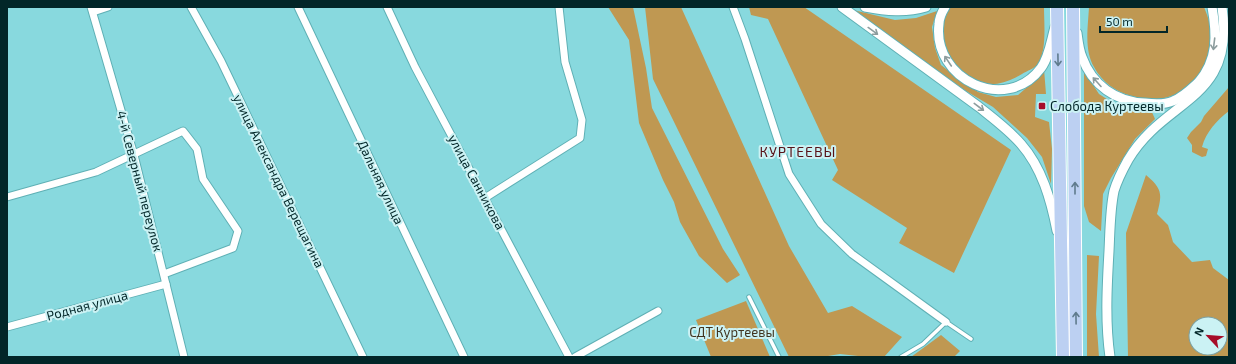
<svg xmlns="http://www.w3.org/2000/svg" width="1236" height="364" font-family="'Exo 2',sans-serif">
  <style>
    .green { fill: #bf9852; fill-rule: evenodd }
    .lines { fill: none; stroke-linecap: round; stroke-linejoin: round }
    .service-casing { stroke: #5fb0b5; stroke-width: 5.5 }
    .minor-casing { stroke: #5fb0b5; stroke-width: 9 }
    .tertiary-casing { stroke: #5fb0b5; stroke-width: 11 }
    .trunk-casing { stroke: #fff; stroke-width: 14 }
    .service { stroke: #fff; stroke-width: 3.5 }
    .minor { stroke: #fff; stroke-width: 7 }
    .tertiary { stroke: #fff; stroke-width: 9 }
    .trunk { stroke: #bcd0f2; stroke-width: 12 }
    .oneway { stroke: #8d9d9e }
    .oneway2 { stroke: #5f7b8d }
    .poi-dot { fill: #a60c29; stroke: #cbf2f4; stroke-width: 1.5 }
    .labels { text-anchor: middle; stroke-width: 4; stroke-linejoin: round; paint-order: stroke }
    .poi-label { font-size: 13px; fill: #022628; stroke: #cbf2f4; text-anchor: start }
    .street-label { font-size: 13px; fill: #022628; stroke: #cbf2f4 }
    .park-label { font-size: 13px; fill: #40341f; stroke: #cbf2f4 }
    .neighbourhood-label { font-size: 14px; letter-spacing: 1px; fill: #571218; stroke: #cbf2f4 }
  </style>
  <rect width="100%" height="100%" fill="#88d9de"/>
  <!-- green -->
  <g class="green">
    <path d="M608 7H633L646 68 652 108 723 249 740 275 727 283 699 256 680 222 674 202 663 180 639 123 629 40Z"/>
    <path d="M645 7H681L789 246 828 313 852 306 902 337 884 357H867L840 354 822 357H789L653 79Z"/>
    <path d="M749 7H804L1011 150 954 273 899 243 907 228 832 180 838 170 768 19 751 15Z"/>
    <path d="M950 7H1044C1044 22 1047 51 1038 64 1035 68 1027 71 1022 74 1013 79 1005 83 994 84 967 86 945 58 943 33 942 24 946 15 950 7Z"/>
    <path d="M1089 7H1204C1209 19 1212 30 1211 43 1210 66 1191 91 1168 97 1156 101 1143 99 1132 96 1116 92 1102 82 1094 67 1084 50 1088 26 1089 7Z"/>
    <path d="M849 9 895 20 916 18 937 11 932 27 935 48 941 65 950 72 978 92 996 97 1018 95 1032 83 1044 69 1046 94H1036L1035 117 1049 122 1052 149 1051 184 1042 157 1027 138 993 107 966 91Z"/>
    <path d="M1084 71 1099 94 1113 103 1137 113 1151 110 1155 119 1135 139 1111 178 1103 194 1101 231 1089 222 1084 206Z"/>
    <path d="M1229 87V111C1217 120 1206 132 1202 147L1208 149 1206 156 1202 157 1192 152V145L1187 138 1191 132 1201 122 1204 116Z"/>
    <path d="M1146 175C1163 189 1162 195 1157 214L1168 225 1173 242 1192 262 1210 260 1213 268 1229 280V357H1128L1126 233ZM1196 324H1220V348H1196Z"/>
    <path d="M1087 255 1099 256 1096 314 1099 357H1087Z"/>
    <path d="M746 301 770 357H711L696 320Z"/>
    <path d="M941 335 960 351 954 357H911Z"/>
  </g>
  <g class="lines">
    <!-- service casing -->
    <g class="service-casing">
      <g id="service">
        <path d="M749 297 779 357"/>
        <path d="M901 357 923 344 946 322 971 339"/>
      </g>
    </g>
    <!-- minor casing -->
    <g class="minor-casing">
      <g id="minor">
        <path d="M91 7 134 155 184 357"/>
        <path d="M191 7 221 61 363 357"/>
        <path d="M298 7 464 357"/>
        <path d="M387 7 415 67 569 357"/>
        <path d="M733 7 745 39 789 174 821 224 852 254 946 322"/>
        <path d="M93 12 108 7"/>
        <path d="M7 197 96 172 183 131 197 149 203 179 238 231 233 248 164 274"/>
        <path d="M485 198 580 138 582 120 565 62 559 7"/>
        <path d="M7 327 166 284"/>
        <path d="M575 357 658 311"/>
      </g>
    </g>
    <!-- tertiary casing -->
    <g class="tertiary-casing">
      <g id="tertiary">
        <path d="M842 7 979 107C994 119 1009 130 1021 144 1042 168 1051 200 1057 231"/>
        <path d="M865 7C886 11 906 13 926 7"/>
        <path d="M945 7C942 12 939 18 939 24 932 79 1006 115 1041 68 1049 57 1051 41 1055 27"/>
        <path d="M1077 33C1078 41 1079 50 1082 57 1092 85 1116 102 1145 103 1154 104 1164 105 1173 101 1184 97 1193 87 1202 79"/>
        <path d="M1198 83C1218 60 1217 35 1212 7"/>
        <path d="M1110 357C1105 322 1107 286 1109 251 1110 231 1110 210 1114 191 1117 181 1123 169 1128 160 1165 97 1236 102 1222 7"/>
      </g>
    </g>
    <!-- trunk casing -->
    <g class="trunk-casing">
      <g id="trunk">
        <path d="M1057 7 1063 357"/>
        <path d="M1073 7 1076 357"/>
      </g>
    </g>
    <!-- service -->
    <use href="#service" class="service"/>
    <!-- minor -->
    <use href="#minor" class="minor"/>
    <!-- tertiary -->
    <use href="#tertiary" class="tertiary"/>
    <!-- trunk -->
    <use href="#trunk" class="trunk"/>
  </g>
  <!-- one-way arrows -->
  <defs><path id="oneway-shaft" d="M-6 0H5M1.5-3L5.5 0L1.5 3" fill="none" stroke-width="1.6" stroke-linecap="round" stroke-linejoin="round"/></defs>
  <g class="oneway">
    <use href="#oneway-shaft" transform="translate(873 31) rotate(36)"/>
    <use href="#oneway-shaft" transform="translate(1214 44) rotate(97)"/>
    <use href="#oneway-shaft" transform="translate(948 61) rotate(-124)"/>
    <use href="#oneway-shaft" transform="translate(1097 82) rotate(-132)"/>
    <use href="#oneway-shaft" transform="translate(979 107) rotate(37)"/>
  </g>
  <g class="oneway2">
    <use href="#oneway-shaft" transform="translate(1058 60) rotate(89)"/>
    <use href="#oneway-shaft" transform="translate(1075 188) rotate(-90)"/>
    <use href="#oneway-shaft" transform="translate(1076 318) rotate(-91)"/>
  </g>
  <!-- markers -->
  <rect class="poi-dot" x="1038" y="102" width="8" height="8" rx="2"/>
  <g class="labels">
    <!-- poi labels -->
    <g class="poi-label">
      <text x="1050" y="111">Слобода Куртеевы</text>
    </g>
    <!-- street labels -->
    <g class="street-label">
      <text transform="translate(140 181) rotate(75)" y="5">4-й Северный переулок</text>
      <text transform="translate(279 181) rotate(64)" y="5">улица Александра Верещагина</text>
      <text transform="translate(381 182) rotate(65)" y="5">Дальняя улица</text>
      <text transform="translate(477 182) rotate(62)" y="5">улица Санникова</text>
      <text transform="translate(87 305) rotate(-15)" y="5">Родная улица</text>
    </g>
    <!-- park labels -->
    <g class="park-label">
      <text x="732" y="337">СДТ Куртеевы</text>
    </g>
    <!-- neighbourhood labels -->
    <g class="neighbourhood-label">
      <text x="798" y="157">КУРТЕЕВЫ</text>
    </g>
  </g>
  <!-- border -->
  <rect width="1236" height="364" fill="none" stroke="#022628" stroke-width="16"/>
  <!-- north arrow -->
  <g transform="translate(1208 336) rotate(296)"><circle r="19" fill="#cbf2f4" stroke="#7ba0a2"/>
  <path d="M0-3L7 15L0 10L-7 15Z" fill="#a60c29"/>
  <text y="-6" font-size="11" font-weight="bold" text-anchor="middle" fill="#022628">N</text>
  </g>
  <!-- scale -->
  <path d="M1100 26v6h67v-6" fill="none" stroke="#022628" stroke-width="2"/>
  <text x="1106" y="26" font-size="12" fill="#022628" stroke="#cbf2f4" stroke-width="3" paint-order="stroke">50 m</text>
</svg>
